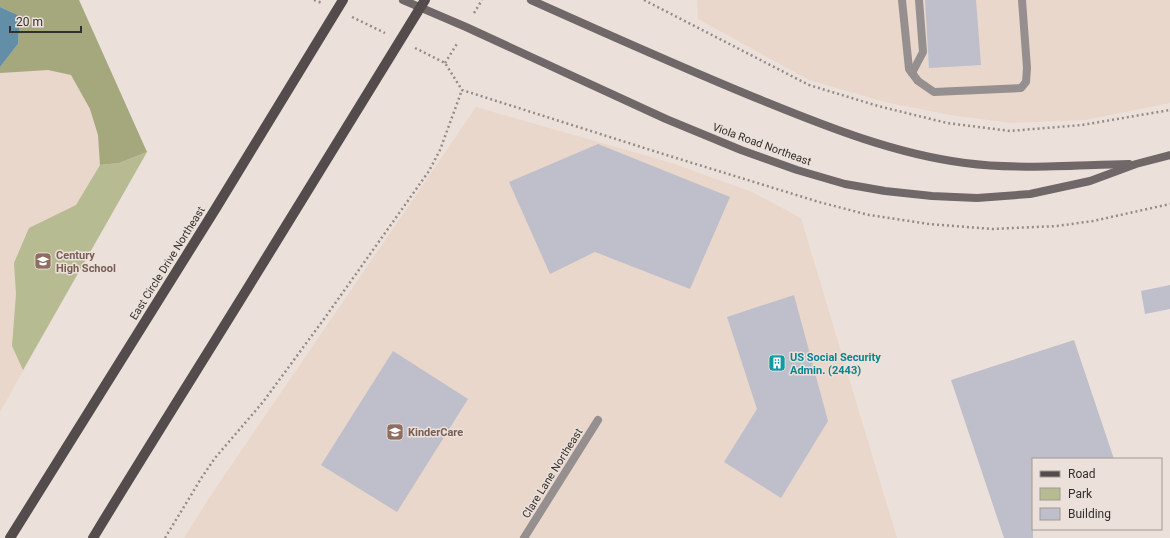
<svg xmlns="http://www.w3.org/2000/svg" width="1170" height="538" font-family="Roboto,sans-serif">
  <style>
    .built { fill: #e8d7ca }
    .green { fill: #b7bb92 }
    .forest { fill: #a4a87c }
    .water { fill: #628ea7 }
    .building { fill: #bebfcb }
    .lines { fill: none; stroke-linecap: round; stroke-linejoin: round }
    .path { stroke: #948c87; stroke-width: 2.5; stroke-dasharray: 2 3; stroke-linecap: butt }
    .lane { stroke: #958f90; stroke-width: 8 }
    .street { stroke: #958f90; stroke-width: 8 }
    .secondary { stroke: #6f6768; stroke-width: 8 }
    .primary { stroke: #544b4c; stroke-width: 10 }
    .labels { text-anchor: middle; stroke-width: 3; stroke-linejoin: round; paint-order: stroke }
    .street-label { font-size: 11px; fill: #332f2c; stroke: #ece1da }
    .education-label { font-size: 11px; font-weight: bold; fill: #785e54; stroke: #ece1da; text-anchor: start }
    .culture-label { font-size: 11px; font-weight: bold; fill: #0d838f; stroke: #ece1da; text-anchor: start }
  </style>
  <rect width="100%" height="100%" fill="#ece1da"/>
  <!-- built -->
  <g class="built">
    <path d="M0 0H79L147 152 0 412Z"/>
    <path d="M697 0H1170V103L1085 120 1011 123 950 115 885 102 809 80 698 19Z"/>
    <path d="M476 107 672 163 752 192 801 218 897 538H184L213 492Z"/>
  </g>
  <!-- green -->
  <path class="green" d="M147 152 23 370 12 346 16 294 14 263 29 228 76 205 100 165 119 163Z"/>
  <!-- forest -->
  <path class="forest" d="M0 0H79L147 152 119 163 100 165 98 135 90 109 71 75 48 70 0 73V67L18 44 20 16 0 7Z"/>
  <!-- water -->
  <path class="water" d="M0 7 20 16 18 44 0 67Z"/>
  <!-- building -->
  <g class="building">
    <path d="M925 0H976L981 65 929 68Z"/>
    <path d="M598 144 730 197 690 289 595 252 550 274 509 182Z"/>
    <path d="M1170 285V309L1145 314 1141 291Z"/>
    <path d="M794 295 828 421 781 498 724 462 757 409 727 317Z"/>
    <path d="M1074 340 1114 459H1033V538H1004L951 380Z"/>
    <path d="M393 351 468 399 397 512 321 465Z"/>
  </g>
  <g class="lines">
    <!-- path -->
    <g class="path">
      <path d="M314 0 322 3"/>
      <path d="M644 0 809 85 878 106 947 123 1010 131 1082 125 1170 110"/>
      <path d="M474 13 482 0"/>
      <path d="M352 17 385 33"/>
      <path d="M415 48 445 63 462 90 660 153 819 202 869 215 929 224 992 229 1057 226 1093 221 1170 204"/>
      <path d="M445 63 458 42"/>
      <path d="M165 538 202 477 215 458 263 402 324 319 429 171 440 150 462 90"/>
    </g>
    <!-- lane -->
    <g class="lane">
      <path d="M902 0 909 69 918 81 934 92 1021 88 1026 82 1027 68 1022 0"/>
      <path d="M912 73 923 52 919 0"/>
    </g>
    <!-- street -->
    <path class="street" d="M524 538 598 420"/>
    <!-- secondary -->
    <g class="secondary">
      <path d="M403 0 466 27 666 119 741 150 797 170 845 184 885 191 932 196 977 198 1030 194 1090 181 1136 164 1170 155"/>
      <path d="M531 0C609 35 687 70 766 102 830 128 896 154 965 163 1019 170 1075 165 1129 164"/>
    </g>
    <!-- primary -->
    <g class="primary">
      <path d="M10 538 216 208 343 0"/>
      <path d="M93 538C145 452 199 367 252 281 310 188 367 93 425 0"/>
    </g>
  </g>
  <!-- icons -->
  <defs>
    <g id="school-square" transform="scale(0.9)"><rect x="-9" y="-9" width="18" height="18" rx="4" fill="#8d6e63" stroke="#ece1da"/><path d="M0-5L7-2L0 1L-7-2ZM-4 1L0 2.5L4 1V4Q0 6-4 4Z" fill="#fff"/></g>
    <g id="building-square" transform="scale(0.9)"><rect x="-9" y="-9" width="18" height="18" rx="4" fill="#0f9aa8" stroke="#ece1da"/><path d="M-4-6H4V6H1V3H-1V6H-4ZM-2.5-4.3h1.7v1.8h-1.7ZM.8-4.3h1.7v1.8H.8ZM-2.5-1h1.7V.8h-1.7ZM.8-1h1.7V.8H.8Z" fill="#fff"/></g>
  </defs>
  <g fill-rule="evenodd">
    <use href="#school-square" x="43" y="261"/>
    <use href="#building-square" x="777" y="363"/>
    <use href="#school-square" x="395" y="432"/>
  </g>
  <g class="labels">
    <!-- street labels -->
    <g class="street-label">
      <text transform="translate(762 144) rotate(20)" y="4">Viola Road Northeast</text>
      <text transform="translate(167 263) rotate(-58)" y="4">East Circle Drive Northeast</text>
      <text transform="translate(552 473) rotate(-58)" y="4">Clare Lane Northeast</text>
    </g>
    <!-- education labels -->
    <g class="education-label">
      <text x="56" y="259">Century<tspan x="56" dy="13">High School</tspan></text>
      <text x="408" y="436">KinderCare</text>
    </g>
    <!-- culture labels -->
    <g class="culture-label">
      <text x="790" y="361">US Social Security<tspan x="790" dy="13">Admin. (2443)</tspan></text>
    </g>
  </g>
  <!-- legend -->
  <rect x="1032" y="458" width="130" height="72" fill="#ece1da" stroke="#a29a94"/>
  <rect x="1040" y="471" width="20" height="6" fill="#544b4c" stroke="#a29a94"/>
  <text x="1068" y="478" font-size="12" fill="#332f2c">Road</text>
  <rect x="1040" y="488" width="20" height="12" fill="#b7bb92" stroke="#a29a94"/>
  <text x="1068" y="498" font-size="12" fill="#332f2c">Park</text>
  <rect x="1040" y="508" width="20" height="12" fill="#bebfcb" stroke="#a29a94"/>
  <text x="1068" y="518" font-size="12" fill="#332f2c">Building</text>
  <!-- scale -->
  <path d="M10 26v6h71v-6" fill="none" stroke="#332f2c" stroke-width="2"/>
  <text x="16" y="26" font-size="12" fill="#332f2c" stroke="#ece1da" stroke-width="3" paint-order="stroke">20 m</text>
</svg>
